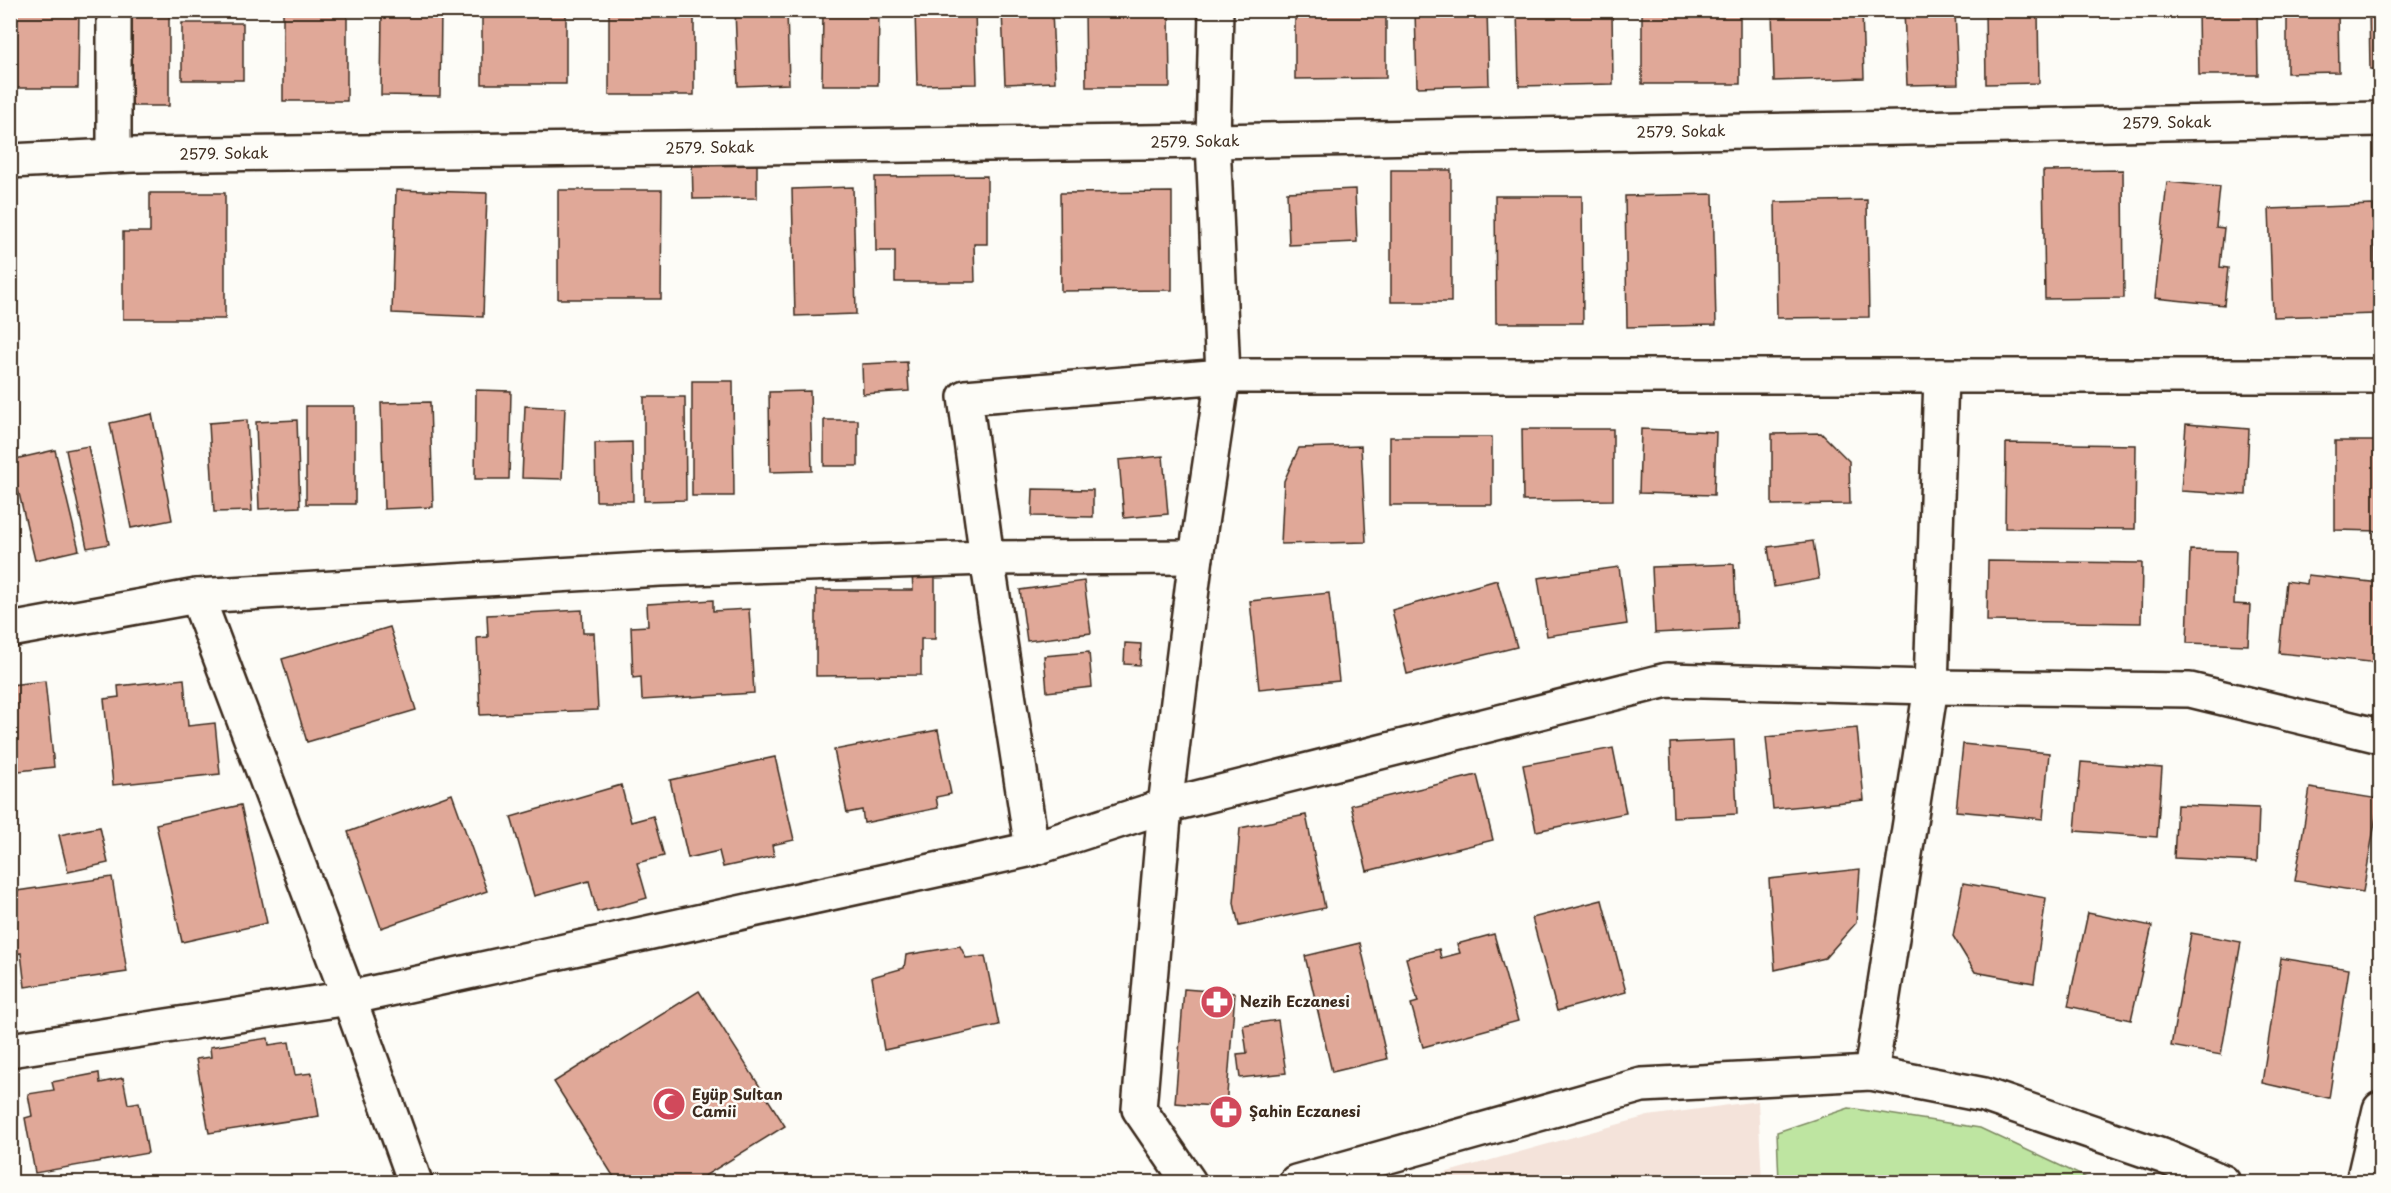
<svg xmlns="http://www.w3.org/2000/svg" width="2391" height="1193" font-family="'Playpen Sans',sans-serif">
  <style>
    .built { fill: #f4e3da }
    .green { fill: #bee5a1; stroke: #7c8860; stroke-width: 1.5 }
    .building { fill: #e0a898; stroke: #3b2a1e; stroke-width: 1.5 }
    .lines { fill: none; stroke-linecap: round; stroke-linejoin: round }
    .minor-casing { stroke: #3b2a1e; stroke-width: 38 }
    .minor { stroke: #fdfcf7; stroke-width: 33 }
    .labels { text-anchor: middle; stroke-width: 5; stroke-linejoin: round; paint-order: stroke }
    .street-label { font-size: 15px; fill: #3b2a1e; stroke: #fdfcf7 }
    .poi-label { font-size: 15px; font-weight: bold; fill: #3b2a1e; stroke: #fdfcf7; text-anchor: start }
  </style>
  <rect width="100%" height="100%" fill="#fdfcf7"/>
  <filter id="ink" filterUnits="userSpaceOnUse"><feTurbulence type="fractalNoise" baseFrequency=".0167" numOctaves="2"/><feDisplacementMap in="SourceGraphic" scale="12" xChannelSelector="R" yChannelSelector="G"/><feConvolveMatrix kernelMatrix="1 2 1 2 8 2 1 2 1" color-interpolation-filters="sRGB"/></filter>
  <g filter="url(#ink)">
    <!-- built -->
    <path class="built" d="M1758 1101 1762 1182H1412L1648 1116Z"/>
    <!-- green -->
    <path class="green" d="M1849 1108 1980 1128 2095 1182H1779L1777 1132Z"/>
    <!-- building -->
    <g class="building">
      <path d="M10 10H79L78 88H10Z"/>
      <rect x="124" y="10" width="45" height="96"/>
      <rect x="283" y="10" width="64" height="91"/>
      <path d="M382 10H441L440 96 381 95Z"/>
      <rect x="482" y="10" width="84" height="74"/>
      <rect x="609" y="10" width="85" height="85"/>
      <path d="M735 10H787L789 84 738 86Z"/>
      <path d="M823 10H879L878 85H822Z"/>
      <path d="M915 10H975L977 84 917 85Z"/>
      <path d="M1002 10H1052L1055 82 1005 84Z"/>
      <path d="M1085 10H1169L1170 87H1086Z"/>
      <path d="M1295 10H1386V78L1295 79Z"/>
      <path d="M1415 10H1487L1489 85 1417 87Z"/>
      <path d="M1517 10H1612L1613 84 1519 86Z"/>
      <rect x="1642" y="10" width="98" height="74"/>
      <path d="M1772 10H1862L1864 78 1774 81Z"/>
      <path d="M1904 10H1955L1958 84 1907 85Z"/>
      <path d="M1985 10H2038L2039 83 1986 84Z"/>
      <path d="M2198 10H2257L2258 75H2199Z"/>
      <path d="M2287 10H2338L2339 72 2287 73Z"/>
      <path d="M2369 10H2380V69H2370Z"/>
      <rect x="182" y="23" width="61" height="57"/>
      <path d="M757 156V198L693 199 692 158Z"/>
      <rect x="1391" y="170" width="60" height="132"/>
      <path d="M2123 170 2124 298 2045 299 2043 171Z"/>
      <path d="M987 176V244H974L975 282H895V251H876L875 177Z"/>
      <path d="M2167 182 2220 187 2216 227 2224 228 2220 267 2228 268 2224 305 2155 298Z"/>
      <path d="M853 187 856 314 795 316 792 189Z"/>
      <path d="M1355 189 1357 242 1289 245 1287 192Z"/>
      <path d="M396 190 487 193 483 317 392 313Z"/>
      <path d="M558 190H662L661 299H558Z"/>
      <path d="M1172 192V290L1061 291 1060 193Z"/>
      <path d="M150 193H225V319H123V232H150Z"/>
      <path d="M1713 194 1716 325 1627 327 1625 196Z"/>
      <path d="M1495 196H1582L1583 323H1496Z"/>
      <path d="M1867 200 1869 317 1777 318 1775 202Z"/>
      <path d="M2373 205 2377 314 2273 317 2269 209Z"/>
      <path d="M907 362 909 391 863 394 862 364Z"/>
      <path d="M692 381H733L734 496H692Z"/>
      <path d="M476 390 511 391 509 479H475Z"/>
      <path d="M810 391 812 471 770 472 769 392Z"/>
      <path d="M644 397H685L686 500 644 501Z"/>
      <path d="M430 402 433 507 384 509 381 403Z"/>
      <rect x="306" y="406" width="49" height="98"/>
      <path d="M525 406 565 408 562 479 522 478Z"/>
      <path d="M152 414 172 520 131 528 110 423Z"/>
      <path d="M247 420 252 511 214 512 209 423Z"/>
      <path d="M297 420 300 507 259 509 256 422Z"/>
      <rect x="824" y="420" width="34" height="46"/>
      <path d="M2186 424 2249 429 2246 495 2181 491Z"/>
      <path d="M1522 429H1613V500L1523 501Z"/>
      <path d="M1641 429 1716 432 1714 495 1639 493Z"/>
      <path d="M1821 433 1849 461 1850 504 1772 505V434Z"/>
      <rect x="1390" y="437" width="102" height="68"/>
      <path d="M2335 441H2380V531L2335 530Z"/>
      <path d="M632 442 633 501H596L595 443Z"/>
      <path d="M2006 443 2136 445 2135 529 2005 528Z"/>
      <path d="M88 446 109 544 87 548 66 450Z"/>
      <path d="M1361 446 1366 542 1281 544 1284 481 1299 448Z"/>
      <path d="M55 450 79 550 35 560 11 460Z"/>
      <path d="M1163 456 1168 514 1124 518 1119 460Z"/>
      <path d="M1033 489 1093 490V517L1032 516Z"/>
      <path d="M1813 541 1819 579 1774 587 1768 547Z"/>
      <path d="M2190 550 2236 551 2234 604 2250 605 2248 645 2187 643Z"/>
      <path d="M1988 561 2142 563 2141 623 1987 621Z"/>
      <path d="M1734 564 1737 629 1655 633 1652 567Z"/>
      <path d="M1619 567 1627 624 1547 636 1538 578Z"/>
      <path d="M912 573H935V639H921V675L816 676V590H913Z"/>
      <path d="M2308 575 2380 583V663L2279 653 2286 581 2307 584Z"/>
      <path d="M1497 580 1517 647 1407 674 1392 610Z"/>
      <path d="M1084 581 1091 633 1027 641 1020 590Z"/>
      <path d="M1329 593 1339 681 1259 689 1250 601Z"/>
      <path d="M713 600V611L749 609 754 693 642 700 641 677 633 678 631 627 648 626 647 604Z"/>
      <path d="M582 610 583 633H594L598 710 480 715 477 638 488 637 487 615Z"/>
      <path d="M390 627 416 710 307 742 282 659Z"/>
      <path d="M1125 643 1141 644 1140 665 1124 664Z"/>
      <path d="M1089 652 1092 687 1047 692 1044 656Z"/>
      <path d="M184 679 188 726 215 723 220 774 113 785 104 699 119 697 118 686Z"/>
      <path d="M45 681 54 767 10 772V685Z"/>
      <path d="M1857 728 1864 800 1773 809 1766 737Z"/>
      <path d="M938 730 951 794 936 797 938 808 864 823 862 810 847 813 834 750Z"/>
      <path d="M1734 740 1737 814 1673 817 1670 743Z"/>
      <path d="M1963 744 2049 753 2043 819 1956 811Z"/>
      <path d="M1613 748 1626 813 1536 831 1523 765Z"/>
      <path d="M775 757 794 840 772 845 774 856 723 867 719 851 688 858 670 780Z"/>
      <path d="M2081 762 2162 768 2157 837 2075 831Z"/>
      <path d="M1477 775 1493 840 1367 871 1351 805Z"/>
      <path d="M621 785 631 822 653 816 664 856 637 863 647 898 597 912 589 881 534 896 511 817Z"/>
      <path d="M2310 788 2379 799 2363 892 2295 881Z"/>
      <path d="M452 794 487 891 381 928 348 832Z"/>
      <path d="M241 805 267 923 182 942 156 824Z"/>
      <path d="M2177 805 2259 808 2257 862 2174 858Z"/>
      <path d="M1306 815 1325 908 1239 926 1234 903 1240 828Z"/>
      <path d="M100 827 108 863 68 872 59 835Z"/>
      <path d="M1860 869 1856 923 1825 958 1775 970 1769 879Z"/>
      <path d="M112 877 127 972 25 987 21 953 10 955V892Z"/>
      <path d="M1963 883 2046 898 2034 983 1975 972 1953 936Z"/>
      <path d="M1602 900 1626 992 1557 1011 1532 918Z"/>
      <path d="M2088 913 2152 926 2131 1020 2068 1006Z"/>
      <path d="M2191 933 2241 942 2221 1055 2171 1046Z"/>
      <path d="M1494 934 1518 1021 1423 1047 1411 1004 1418 1002 1406 958 1439 949 1441 958 1460 953 1457 944Z"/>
      <path d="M1360 943 1387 1059 1332 1072 1305 956Z"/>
      <path d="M960 946 966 958 985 956 999 1025 884 1050 872 977 904 968 906 955Z"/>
      <path d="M2281 958 2349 969 2329 1098 2262 1083Z"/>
      <path d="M1184 989 1235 993 1226 1107 1175 1103Z"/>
      <path d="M699 991 785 1126 695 1182H617L554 1082Z"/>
      <path d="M1278 1020 1286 1073 1240 1078 1237 1054 1247 1053 1243 1025Z"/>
      <path d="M268 1038 269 1045 289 1042 295 1075 312 1073 319 1116 209 1133 196 1059 211 1057 210 1047Z"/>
      <path d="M99 1073 100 1083 123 1078 128 1104 139 1102 148 1153 35 1173 25 1118 32 1116 28 1094 54 1090 52 1082Z"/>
    </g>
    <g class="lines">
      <!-- minor casing -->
      <g class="minor-casing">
        <g id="minor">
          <path d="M114 10V156"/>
          <path d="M10 161 133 155 1213 141 2380 119"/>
          <path d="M197 596 349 998 415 1182"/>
          <path d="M10 630 197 596 660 569 987 558 1196 557"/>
          <path d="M1032 849 987 558 965 397 1223 376H2380"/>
          <path d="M10 1050 349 998 1032 849 1165 806 1667 680 1931 687 2190 690 2380 736"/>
          <path d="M1871 1073 1931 687 1941 376"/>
          <path d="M1189 1182 1139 1109 1165 806 1196 557 1223 376 1213 141 1216 10"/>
          <path d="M1296 1182 1642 1085 1871 1073 1984 1095 2165 1157 2223 1182"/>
          <path d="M2363 1182 2380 1109"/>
        </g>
      </g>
      <!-- minor -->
      <use href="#minor" class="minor"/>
    </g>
  </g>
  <!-- icons -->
  <defs>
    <g id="pharmacy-disc" transform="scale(1.725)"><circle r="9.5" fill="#d1495b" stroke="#fdfcf7"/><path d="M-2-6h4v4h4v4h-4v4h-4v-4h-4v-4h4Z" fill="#fff"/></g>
    <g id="mosque-disc" transform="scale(1.725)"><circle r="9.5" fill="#d1495b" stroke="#fdfcf7"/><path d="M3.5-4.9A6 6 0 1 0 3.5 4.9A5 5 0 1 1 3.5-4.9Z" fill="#fff"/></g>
  </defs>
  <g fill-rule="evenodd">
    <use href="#pharmacy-disc" x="1217" y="1002"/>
    <use href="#mosque-disc" x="669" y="1104"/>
    <use href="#pharmacy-disc" x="1226" y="1112"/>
  </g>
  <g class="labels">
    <!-- street labels -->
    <g class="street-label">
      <text transform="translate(2167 123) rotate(-1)" y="5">2579. Sokak</text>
      <text transform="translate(1681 132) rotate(-1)" y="5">2579. Sokak</text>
      <text transform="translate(1195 142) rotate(-1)" y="5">2579. Sokak</text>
      <text transform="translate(710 148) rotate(-1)" y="5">2579. Sokak</text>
      <text transform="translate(224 154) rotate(-1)" y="5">2579. Sokak</text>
    </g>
    <!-- poi labels -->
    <g class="poi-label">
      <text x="1240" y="1007">Nezih Eczanesi</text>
      <text x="692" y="1100">Eyüp Sultan<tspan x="692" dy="17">Camii</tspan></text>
      <text x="1249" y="1117">Şahin Eczanesi</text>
    </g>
  </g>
  <!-- margin -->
  <rect width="2391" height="1193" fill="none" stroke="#fdfcf7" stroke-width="36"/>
  <rect x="18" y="18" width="2355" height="1157" fill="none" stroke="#3b2a1e" stroke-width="2" filter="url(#ink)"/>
</svg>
